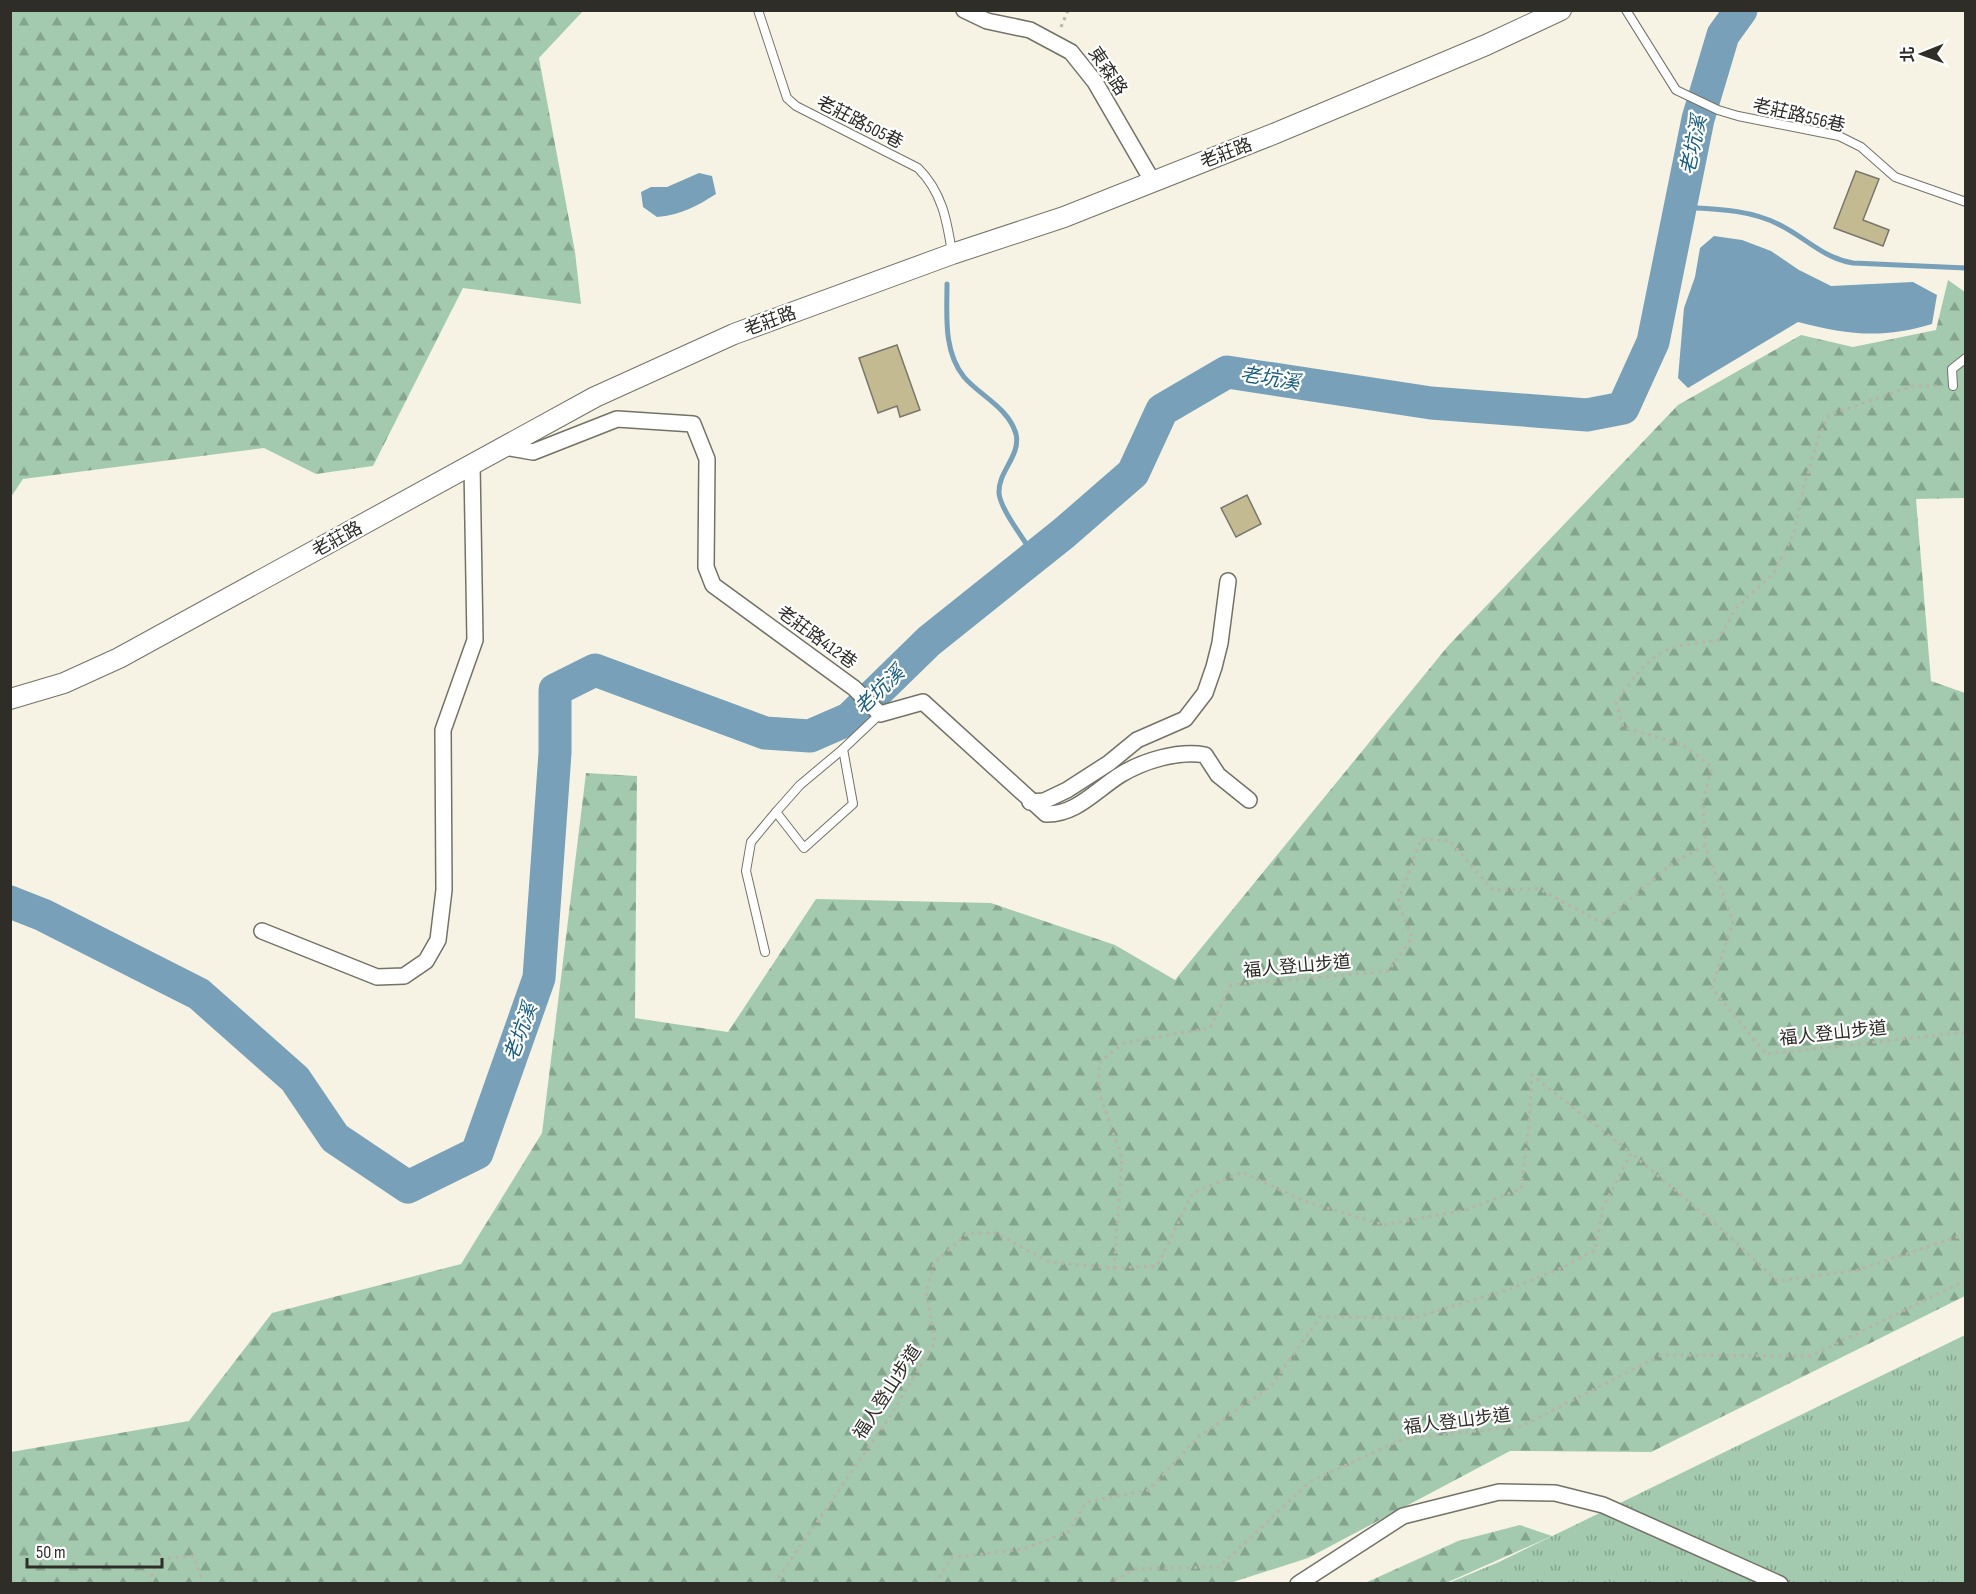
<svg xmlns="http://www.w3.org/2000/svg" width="1976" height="1594" font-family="'Sofia Sans Condensed','Noto Sans TC',sans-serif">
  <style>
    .grass { fill: url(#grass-tufts) }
    .forest { fill: url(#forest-firs) }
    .water { fill: #78a0b8 }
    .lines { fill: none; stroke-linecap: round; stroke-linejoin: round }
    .stream { stroke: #78a0b8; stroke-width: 5 }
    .river { stroke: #78a0b8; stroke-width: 33 }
    .building { fill: #c3ba91; stroke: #79776b; stroke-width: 1.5 }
    .service-casing { stroke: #747266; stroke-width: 10 }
    .minor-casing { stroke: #747266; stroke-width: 18 }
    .tertiary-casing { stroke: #747266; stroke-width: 22 }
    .path { stroke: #b7b4a9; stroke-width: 3; stroke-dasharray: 3 4.5; stroke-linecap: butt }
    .service { stroke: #fff; stroke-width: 8 }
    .minor { stroke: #fff; stroke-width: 15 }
    .tertiary { stroke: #fff; stroke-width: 20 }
    .labels { text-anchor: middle; stroke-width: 4.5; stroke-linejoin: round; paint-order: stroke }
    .street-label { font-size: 18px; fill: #2e2d28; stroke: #fff }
    .water-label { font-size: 20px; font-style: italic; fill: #175e80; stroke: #fff }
  </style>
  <defs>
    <pattern id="grass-tufts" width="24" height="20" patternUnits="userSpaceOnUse" patternTransform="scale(1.5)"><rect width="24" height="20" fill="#a3caaf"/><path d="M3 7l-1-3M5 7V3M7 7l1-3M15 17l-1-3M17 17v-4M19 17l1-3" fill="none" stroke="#85a48e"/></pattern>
    <pattern id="forest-firs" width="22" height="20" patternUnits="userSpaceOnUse" patternTransform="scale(1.5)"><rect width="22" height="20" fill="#a3caaf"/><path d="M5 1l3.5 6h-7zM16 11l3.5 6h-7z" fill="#85a48e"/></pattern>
  </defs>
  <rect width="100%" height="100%" fill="#f6f3e5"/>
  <!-- grass -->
  <path class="grass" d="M1965 1335V1583L1446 1584 1499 1562Z"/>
  <!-- forest -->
  <g class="forest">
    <path d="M11 10 583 11 539 58 575 252 581 304 463 288 373 466 316 474 264 448 23 479 11 497Z"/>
    <path d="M1948 280 1965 292V498L1916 499 1931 681 1965 693V1296L1651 1452 1510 1451 1308 1558 1230 1583 11 1584V1452L189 1421 272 1313 461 1264 542 1133 586 773 637 776 635 1018 728 1032 816 899 991 903 1115 945 1175 980 1448 646 1678 405 1801 335 1853 347 1936 330Z"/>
    <path d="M1520 1525 1552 1536 1446 1583H1365L1458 1541Z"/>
  </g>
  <!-- water -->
  <g class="water">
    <path d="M699 173 712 176 716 194C697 206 681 215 657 217L643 207 641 192 651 187H667Z"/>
    <path d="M1714 236 1742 240 1771 251 1799 270 1831 286 1913 282 1937 295 1932 324C1883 339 1847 335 1798 322L1688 388 1678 378 1684 308 1695 277 1700 248Z"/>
  </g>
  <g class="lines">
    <!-- stream -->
    <g class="stream">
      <path d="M1680 207C1713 209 1750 209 1780 225 1806 238 1823 258 1853 263L1966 268"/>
      <path d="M947 284C947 315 943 351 964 377 979 395 1009 408 1016 434 1021 456 998 471 999 493 1000 509 1026 542 1035 557"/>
    </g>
    <!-- river -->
    <path class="river" d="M10 902 43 915 199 994 295 1079 335 1138 408 1187 477 1153 539 978 555 753V690L595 670 765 733 810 736 849 719 929 641 1064 533 1133 473 1162 410 1227 372 1431 403 1587 415 1623 408 1653 342 1698 119 1723 35 1741 10"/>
  </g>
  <!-- building -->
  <g class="building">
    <path d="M1856 171 1879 179 1863 220 1889 230 1883 246 1834 228Z"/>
    <path d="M897 345 920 410 900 417 897 406 878 413 859 358Z"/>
    <path d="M1247 495 1261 524 1236 537 1221 508Z"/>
  </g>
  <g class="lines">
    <!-- service casing -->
    <g class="service-casing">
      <g id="service">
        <path d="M758 10 787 98 796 106 918 168C942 192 947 220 952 253"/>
        <path d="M1626 10 1676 90 1718 110 1738 116 1839 136 1861 147 1895 177 1966 202"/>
        <path d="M1953 386 1952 369 1966 358"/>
        <path d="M776 812 800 785 843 749"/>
        <path d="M765 952 746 871 751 842 776 812 804 848 853 804 843 749 880 714"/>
      </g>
    </g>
    <!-- minor casing -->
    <g class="minor-casing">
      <g id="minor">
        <path d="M964 10 987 21 1030 30 1071 52 1095 82 1153 182"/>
        <path d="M505 447 533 452 617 419 693 424 707 459 706 567 713 585 854 688 880 714 923 702 1046 814C1076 815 1096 790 1120 775 1143 761 1178 750 1205 755L1218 775 1249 800"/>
        <path d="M1030 802 1044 801 1067 790 1109 763 1137 740 1185 719 1205 693 1214 667 1220 643 1228 581"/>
        <path d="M262 931 377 977 404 976 426 961 438 940 444 890 443 730 475 640 472 465"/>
        <path d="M1298 1584 1403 1516 1499 1492 1555 1493 1603 1505 1780 1584"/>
      </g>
    </g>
    <!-- tertiary casing -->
    <g class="tertiary-casing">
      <path id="tertiary" d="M10 699 64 683 119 658 595 397 734 334 952 254 1064 217 1276 133 1486 45 1561 10"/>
    </g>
    <!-- path -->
    <g class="path">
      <path d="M1061 27 1068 10"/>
      <path d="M1705 846 1703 800 1712 767 1683 745 1623 727 1616 702C1649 656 1658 645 1717 641L1737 607 1774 573 1794 533 1804 486 1818 439 1829 415 1913 386H1942"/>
      <path d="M1114 1268 1157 1266 1193 1193 1242 1172 1304 1201 1384 1225 1465 1210 1521 1189 1529 1126 1532 1075 1631 1153"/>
      <path d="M149 1584 157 1559 193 1556 204 1584"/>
      <path d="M774 1584 891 1415 935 1342 926 1292 934 1263 968 1233H996L1049 1262 1114 1268 1122 1159 1099 1092V1063L1123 1043 1210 1028 1231 985 1388 971 1412 938 1398 902 1421 839 1450 841 1493 890 1539 889 1602 923 1674 862 1705 846 1733 921 1712 988 1766 1054 1966 1032"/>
      <path d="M935 1584 951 1558 1023 1549 1068 1532 1086 1502 1149 1490 1198 1437 1270 1387 1320 1317 1414 1318 1510 1289 1559 1269 1595 1250 1603 1207 1631 1153 1726 1233 1777 1281 1858 1270 1966 1234"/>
      <path d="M1108 1584 1135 1569 1219 1567 1311 1481 1403 1439 1522 1426 1661 1355 1811 1356 1966 1280"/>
    </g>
    <!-- service -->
    <use href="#service" class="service"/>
    <!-- minor -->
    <use href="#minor" class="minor"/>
    <!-- tertiary -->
    <use href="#tertiary" class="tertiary"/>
  </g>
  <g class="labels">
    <!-- street labels -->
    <g class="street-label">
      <text transform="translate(1108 71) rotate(56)" y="6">東森路</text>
      <text transform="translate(1799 115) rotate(13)" y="6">老莊路556巷</text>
      <text transform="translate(860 122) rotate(27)" y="6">老莊路505巷</text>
      <text transform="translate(1226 153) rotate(-21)" y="6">老莊路</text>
      <text transform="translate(770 321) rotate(-20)" y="6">老莊路</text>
      <text transform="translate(337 539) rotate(-29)" y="6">老莊路</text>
      <text transform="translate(817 637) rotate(36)" y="6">老莊路412巷</text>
      <text transform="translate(1297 966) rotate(-5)" y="6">福人登山步道</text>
      <text transform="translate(1833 1033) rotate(-6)" y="6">福人登山步道</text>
      <text transform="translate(887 1392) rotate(-57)" y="6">福人登山步道</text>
      <text transform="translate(1457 1421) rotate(-7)" y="6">福人登山步道</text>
    </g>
    <!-- water labels -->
    <g class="water-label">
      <text transform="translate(1693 145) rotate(-78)" y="7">老坑溪</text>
      <text transform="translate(1270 378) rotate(9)" y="7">老坑溪</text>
      <text transform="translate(879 690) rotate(-44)" y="7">老坑溪</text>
      <text transform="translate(520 1032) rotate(-70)" y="7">老坑溪</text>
    </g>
  </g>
  <!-- border -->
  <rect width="1976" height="1594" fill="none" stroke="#2e2d28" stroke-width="24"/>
  <!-- north arrow -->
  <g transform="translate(1922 54) rotate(269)" stroke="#ffffff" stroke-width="4.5" paint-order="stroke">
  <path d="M0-4.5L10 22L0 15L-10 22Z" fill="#2e2d28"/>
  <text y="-9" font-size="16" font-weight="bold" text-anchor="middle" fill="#2e2d28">北</text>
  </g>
  <!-- scale -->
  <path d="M27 1558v9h135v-9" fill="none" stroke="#2e2d28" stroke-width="3"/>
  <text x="36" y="1558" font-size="18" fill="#2e2d28" stroke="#ffffff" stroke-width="4.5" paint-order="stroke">50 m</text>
</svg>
